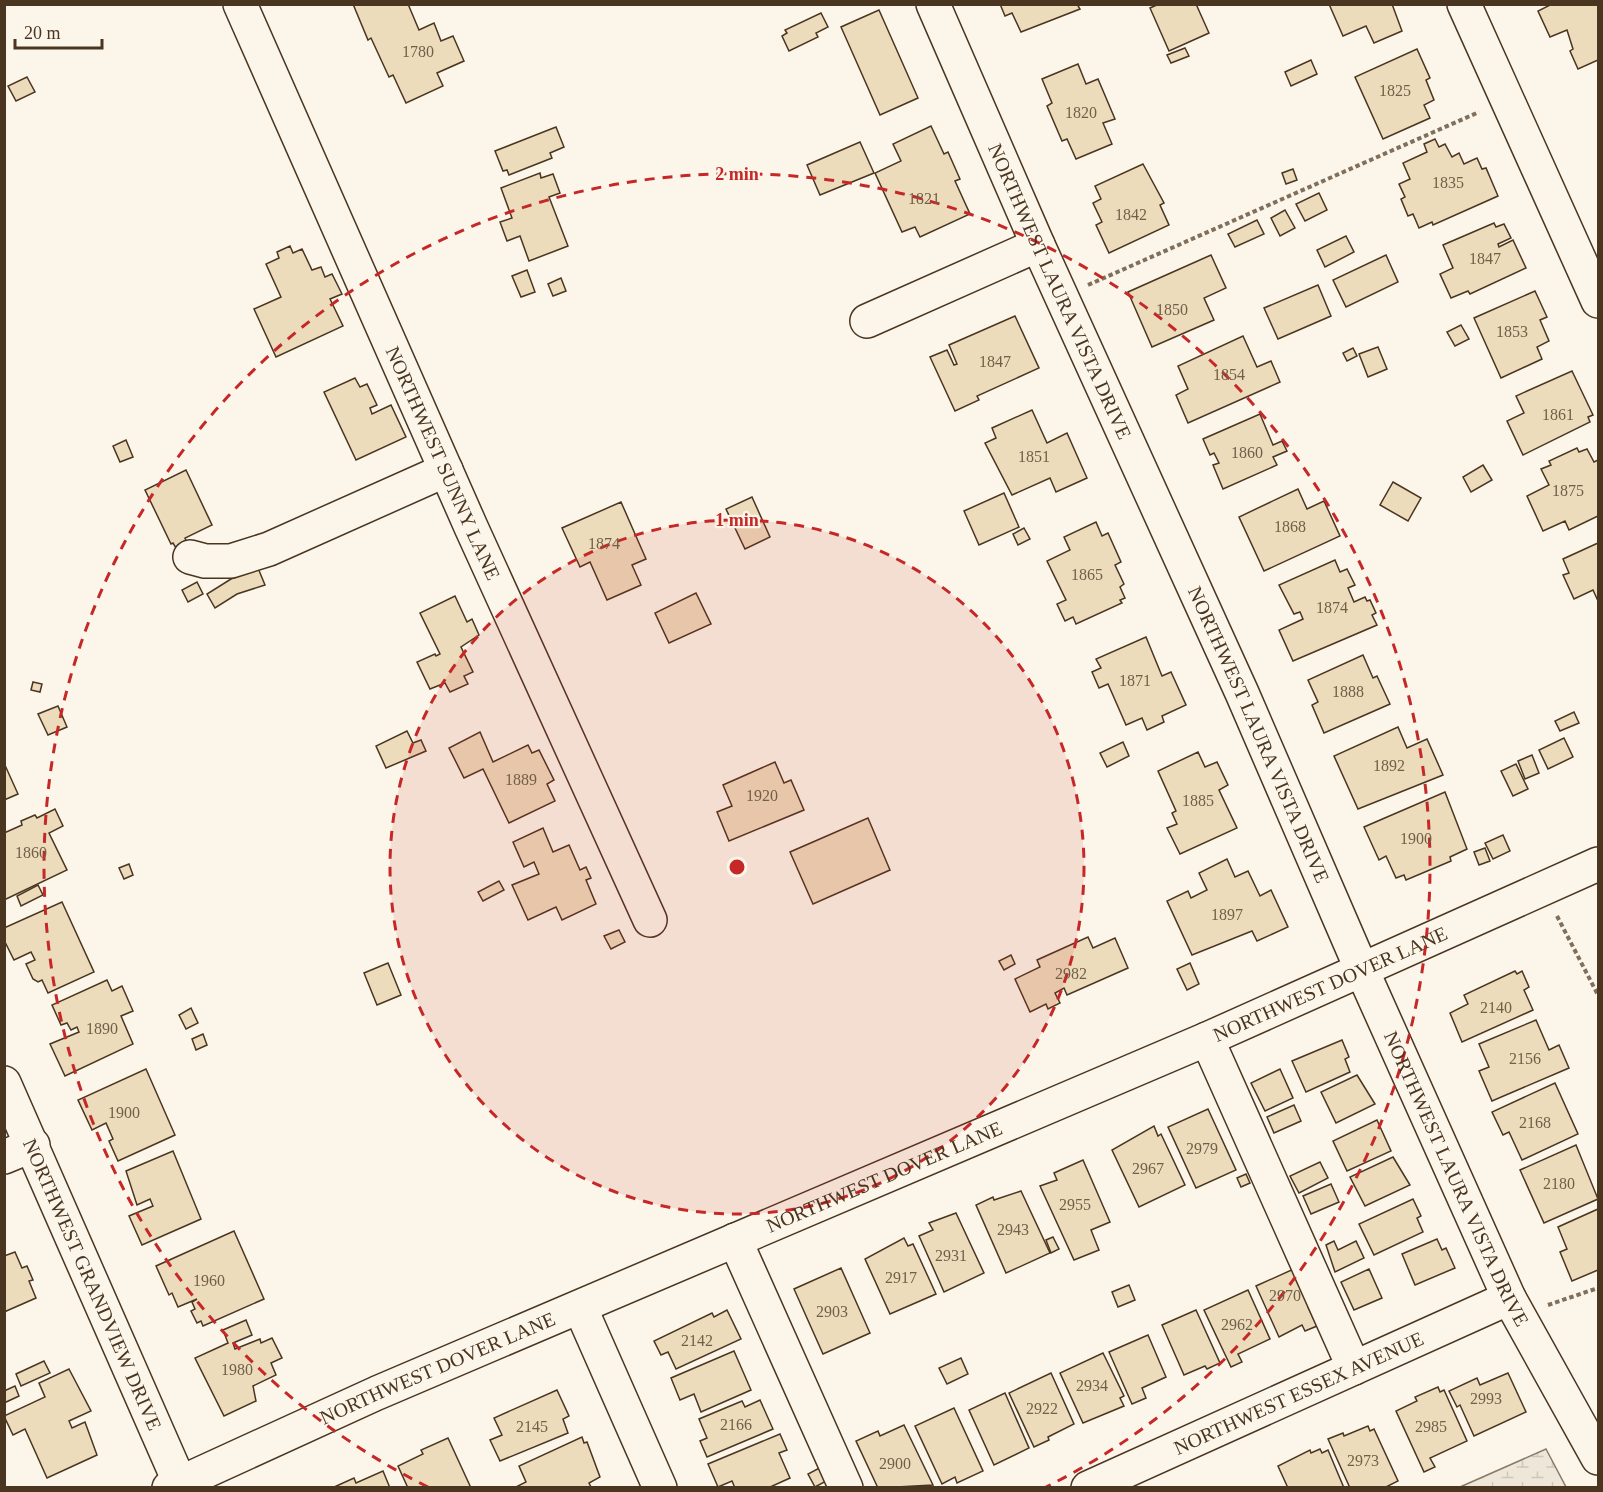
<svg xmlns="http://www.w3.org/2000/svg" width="1603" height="1492" font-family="'Times New Roman',serif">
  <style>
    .wetland { fill: url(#wetland-marsh); stroke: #887966; stroke-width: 1.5 }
    .building { fill: #ecdcbc; stroke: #4a3520; stroke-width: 1.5 }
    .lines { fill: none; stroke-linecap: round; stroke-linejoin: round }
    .minor-casing { stroke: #4a3520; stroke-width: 36 }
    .path { stroke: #7f6f5c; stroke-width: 4; stroke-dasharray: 4.5 3; stroke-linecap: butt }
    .minor { stroke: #fbf6e9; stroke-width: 33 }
    .ring { fill: none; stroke: #c62828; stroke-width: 3; stroke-dasharray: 10 8 }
    .labels { text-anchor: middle; stroke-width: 4.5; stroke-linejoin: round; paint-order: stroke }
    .number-label { font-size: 16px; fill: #725f47 }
    .street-label { font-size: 20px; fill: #4a3520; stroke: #fbf6e9 }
    .centre { fill: #c62828; stroke: #fbf6e9; stroke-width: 3 }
    .ring-label { font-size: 18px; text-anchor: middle; font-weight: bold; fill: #c62828; stroke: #fbf6e9; stroke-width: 4.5; stroke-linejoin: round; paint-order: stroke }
  </style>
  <defs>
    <pattern id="wetland-marsh" width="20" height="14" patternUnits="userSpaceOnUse" patternTransform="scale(1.5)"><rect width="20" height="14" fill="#ede6d9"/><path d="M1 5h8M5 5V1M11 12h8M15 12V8" fill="none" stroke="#cdc6ba"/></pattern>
  </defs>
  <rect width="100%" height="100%" fill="#fbf6e9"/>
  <!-- wetland -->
  <path class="wetland" d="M1546 1449 1566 1487H1460Z"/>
  <!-- building -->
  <g class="building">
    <path d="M353 4H408L419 30 434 23 441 41 453 36 464 61 437 73 443 86 406 103 393 75 389 77 371 38 368 40Z"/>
    <path d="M1000 4H1077L1080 9 1021 32 1012 13 1005 16Z"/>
    <path d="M1159 4H1196L1209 33 1169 51 1150 8Z"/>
    <path d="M1329 4H1392L1402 31 1374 43 1366 26 1343 36Z"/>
    <path d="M1552 4H1598V60L1578 69 1570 51 1573 49 1567 30 1550 37 1538 11Z"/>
    <path d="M879 10 918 98 880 115 841 27Z"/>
    <path d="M821 13 828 27 816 33 818 37 789 51 782 36 787 33 785 30Z"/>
    <path d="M1185 48 1189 56 1171 63 1167 55Z"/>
    <path d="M1417 49 1430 78 1426 80 1434 100 1424 105 1430 118 1383 139 1355 77Z"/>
    <path d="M1311 60 1317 74 1291 86 1285 72Z"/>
    <path d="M1078 64 1086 84 1098 79 1115 119 1103 123 1112 144 1076 159 1067 139 1062 141 1047 106 1052 103 1042 79Z"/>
    <path d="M27 77 35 92 16 101 8 86Z"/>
    <path d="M931 126 944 154 948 152 960 179 955 181 970 214 920 237 915 227 902 232 875 173 901 161 893 144Z"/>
    <path d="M556 127 564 147 550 153 552 158 509 175 507 170 503 171 495 151Z"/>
    <path d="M1435 139 1439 147 1445 144 1452 157 1459 153 1464 164 1477 158 1482 169 1486 168 1498 196 1433 225 1432 222 1419 228 1413 214 1408 216 1401 199 1405 197 1399 184 1410 179 1403 163 1427 152 1424 144Z"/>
    <path d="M860 142 874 173 820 195 807 165Z"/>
    <path d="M1143 164 1164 203 1160 205 1169 225 1109 253 1096 225 1102 222 1093 203 1101 199 1095 186Z"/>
    <path d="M1293 169 1297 180 1286 184 1282 173Z"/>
    <path d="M540 173 541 178 553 174 560 193 549 197 568 246 529 261 520 236 507 241 500 222 512 218 501 188Z"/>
    <path d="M1319 193 1327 210 1305 221 1296 204Z"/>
    <path d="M1285 210 1295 228 1280 236 1271 218Z"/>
    <path d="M1257 220 1264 234 1235 247 1228 234Z"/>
    <path d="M1494 223 1496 227 1504 224 1511 238 1498 244 1499 247 1513 240 1526 268 1470 294 1468 291 1451 298 1440 274 1453 268 1443 245Z"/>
    <path d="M1346 236 1354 252 1325 267 1317 250Z"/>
    <path d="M290 246 293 253 302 249 312 270 321 267 325 277 332 274 342 294 330 299 343 326 276 357 254 309 281 297 266 264 279 258 277 252Z"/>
    <path d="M1211 255 1226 288 1204 298 1214 320 1152 347 1128 292Z"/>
    <path d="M1386 255 1398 282 1346 307 1333 280Z"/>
    <path d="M527 270 535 292 521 297 512 276Z"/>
    <path d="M561 278 566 291 553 296 548 284Z"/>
    <path d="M1318 285 1331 316 1278 339 1264 308Z"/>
    <path d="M1535 291 1547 317 1540 320 1549 341 1537 347 1542 359 1501 378 1474 318Z"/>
    <path d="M1015 316 1039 368 977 396 979 400 955 411 930 357 947 350 954 365 957 364 949 345Z"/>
    <path d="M1461 325 1469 339 1455 346 1447 332Z"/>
    <path d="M1243 336 1257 367 1271 361 1280 382 1188 423 1176 395 1188 389 1178 366Z"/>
    <path d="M1378 347 1387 369 1368 377 1359 354Z"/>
    <path d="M1353 348 1357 356 1347 361 1343 353Z"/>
    <path d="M1572 371 1593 415 1588 417 1590 422 1523 455 1507 421 1524 413 1516 396Z"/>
    <path d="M355 378 360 387 367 384 377 405 370 408 372 414 391 405 406 437 356 460 324 392Z"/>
    <path d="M1032 410 1047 443 1067 433 1087 478 1056 492 1050 478 1012 495 985 443 996 438 992 428Z"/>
    <path d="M1260 414 1273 445 1282 441 1287 451 1273 457 1277 465 1223 489 1213 465 1219 463 1214 453 1210 455 1203 439Z"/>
    <path d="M126 440 133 457 120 462 113 446Z"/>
    <path d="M1577 448 1579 452 1587 449 1594 462 1598 460V516L1569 530 1565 521 1543 531 1527 496 1549 485 1541 469 1551 465 1549 461Z"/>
    <path d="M1483 465 1492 480 1471 492 1463 477Z"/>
    <path d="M186 470 212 525 185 538 187 543 176 548 173 543 171 544 145 490Z"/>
    <path d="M1393 482 1421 498 1408 521 1380 505Z"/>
    <path d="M1298 489 1307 509 1324 501 1340 536 1264 571 1239 517Z"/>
    <path d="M1004 493 1019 527 979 545 964 511Z"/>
    <path d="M752 497 770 537 745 549 726 509Z"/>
    <path d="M621 502 646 559 632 565 641 585 607 600 590 562 580 567 562 528Z"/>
    <path d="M1096 522 1102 536 1108 533 1121 562 1115 565 1124 584 1120 587 1125 598 1120 600 1122 603 1076 624 1073 617 1065 621 1057 604 1066 600 1047 561 1070 550 1064 537Z"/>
    <path d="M1024 528 1030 539 1018 545 1013 534Z"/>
    <path d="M1598 543V601L1593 590 1574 599 1563 575 1569 573 1563 559Z"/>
    <path d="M1335 560 1340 572 1347 569 1355 585 1348 588 1354 602 1365 597 1367 601 1370 600 1376 613 1372 615 1377 625 1293 661 1279 630 1303 619 1300 612 1294 614 1279 585Z"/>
    <path d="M258 568 265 585 237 594 215 608 207 594 231 579Z"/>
    <path d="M197 582 203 594 188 602 182 590Z"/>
    <path d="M696 593 711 624 669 643 655 613Z"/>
    <path d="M455 596 467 622 472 619 479 635 461 647 473 672 464 676 468 684 450 692 445 683 430 689 417 662 435 654 436 656 440 654 420 613Z"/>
    <path d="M1146 637 1162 676 1171 672 1186 705 1162 716 1164 722 1147 730 1142 718 1126 725 1108 684 1099 688 1092 672 1101 668 1096 659Z"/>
    <path d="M1363 655 1373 678 1377 676 1390 704 1324 733 1312 705 1318 702 1308 680Z"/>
    <path d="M33 682 42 684 40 692 31 690Z"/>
    <path d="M58 706 67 727 48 735 38 714Z"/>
    <path d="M1574 712 1579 723 1560 731 1555 721Z"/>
    <path d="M1398 727 1407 748 1427 739 1443 775 1358 809 1334 756Z"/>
    <path d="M407 731 413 743 421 740 426 751 386 768 376 746Z"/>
    <path d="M480 732 493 762 528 745 532 753 539 750 554 780 547 784 555 801 509 823 483 769 464 778 449 748Z"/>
    <path d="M1564 738 1573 757 1548 769 1539 750Z"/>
    <path d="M1123 742 1129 756 1107 767 1100 753Z"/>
    <path d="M1198 752 1205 767 1217 762 1228 785 1219 790 1237 828 1180 854 1167 828 1177 824 1172 813 1176 811 1158 771Z"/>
    <path d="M1532 755 1539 773 1525 779 1518 761Z"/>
    <path d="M775 762 784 783 791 780 804 810 729 841 717 812 732 806 723 785Z"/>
    <path d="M4 763 18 794 4 800Z"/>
    <path d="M1516 764 1528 789 1513 796 1501 771Z"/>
    <path d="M1445 792 1467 849 1450 857 1451 861 1406 880 1404 875 1396 878 1386 856 1379 860 1364 827Z"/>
    <path d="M55 809 63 826 49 833 67 870 4 900V833L22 825 21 821 35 815 37 818Z"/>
    <path d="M868 818 890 870 813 904 790 852Z"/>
    <path d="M543 828 553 852 569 845 580 870 586 867 591 878 586 880 596 904 562 920 556 907 528 920 512 885 539 874 534 862 524 867 513 842Z"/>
    <path d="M1503 835 1510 851 1493 859 1485 843Z"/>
    <path d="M1485 848 1490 861 1479 865 1474 852Z"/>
    <path d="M1227 859 1235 877 1248 871 1260 896 1271 890 1288 927 1257 941 1252 931 1192 955 1167 901 1188 891 1191 898 1207 890 1199 873Z"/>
    <path d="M129 864 133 875 124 879 119 868Z"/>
    <path d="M499 881 504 890 483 901 478 892Z"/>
    <path d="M38 885 43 895 21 906 17 896Z"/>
    <path d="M62 902 94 972 48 993 42 980 38 982 33 979 26 964 35 960 31 952 14 960 4 940V928Z"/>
    <path d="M619 930 625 942 611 949 604 936Z"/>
    <path d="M1088 937 1093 948 1115 938 1128 968 1067 995 1064 988 1055 993 1060 1003 1048 1009 1046 1004 1030 1012 1015 979 1040 967 1037 960Z"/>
    <path d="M1011 955 1015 964 1004 970 999 961Z"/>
    <path d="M388 963 401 995 377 1005 364 973Z"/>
    <path d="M1190 963 1199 984 1187 990 1177 969Z"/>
    <path d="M1515 971 1517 974 1522 971 1529 987 1524 990 1533 1010 1462 1042 1450 1013 1468 1004 1464 995Z"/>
    <path d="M107 980 112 991 122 986 133 1011 121 1016 133 1044 65 1076 50 1044 79 1032 77 1027 71 1030 67 1023 61 1025 52 1005Z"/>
    <path d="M191 1008 198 1023 186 1029 179 1015Z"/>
    <path d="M1536 1020 1549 1050 1559 1045 1569 1068 1492 1101 1479 1071 1489 1067 1479 1044Z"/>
    <path d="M203 1034 207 1045 196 1050 192 1039Z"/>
    <path d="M1342 1040 1349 1057 1345 1059 1350 1072 1306 1092 1292 1061Z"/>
    <path d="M146 1069 175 1135 118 1161 109 1141 113 1139 106 1123 92 1130 78 1100Z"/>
    <path d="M1280 1069 1293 1098 1265 1111 1251 1083Z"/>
    <path d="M1357 1075 1375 1104 1336 1123 1321 1092Z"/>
    <path d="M1555 1083 1578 1134 1522 1160 1509 1132 1503 1135 1492 1112Z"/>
    <path d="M1294 1105 1301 1121 1274 1133 1267 1117Z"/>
    <path d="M1208 1109 1236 1170 1196 1188 1168 1127Z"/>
    <path d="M1377 1120 1391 1151 1347 1171 1333 1141Z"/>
    <path d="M1154 1126 1158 1136 1161 1134 1185 1185 1139 1207 1112 1150Z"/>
    <path d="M1576 1145 1598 1199 1544 1223 1520 1170Z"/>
    <path d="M173 1151 201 1219 142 1245 129 1216 153 1206 150 1199 137 1205 126 1171Z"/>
    <path d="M1393 1157 1410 1185 1365 1206 1350 1177Z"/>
    <path d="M1083 1160 1110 1222 1091 1230 1099 1250 1074 1260 1040 1186 1057 1180 1054 1173Z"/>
    <path d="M1320 1162 1328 1178 1299 1193 1290 1176Z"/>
    <path d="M1246 1174 1250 1183 1241 1187 1237 1178Z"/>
    <path d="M1331 1184 1339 1202 1311 1214 1303 1196Z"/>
    <path d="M1021 1191 1050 1253 1006 1273 976 1205 993 1197 994 1200Z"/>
    <path d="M1413 1199 1421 1216 1417 1218 1423 1232 1374 1255 1359 1224Z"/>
    <path d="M1598 1209V1270L1572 1281 1560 1252 1567 1249 1558 1227Z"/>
    <path d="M956 1213 984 1273 944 1292 919 1236 933 1230 929 1223Z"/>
    <path d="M234 1231 264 1299 203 1326 201 1321 197 1323 191 1311 195 1309 192 1302 197 1299 178 1307 172 1293 169 1295 156 1266Z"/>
    <path d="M1053 1237 1059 1249 1051 1253 1046 1240Z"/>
    <path d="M904 1238 908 1246 913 1244 936 1294 890 1314 865 1259Z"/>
    <path d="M1437 1239 1442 1250 1446 1248 1455 1268 1415 1285 1402 1254Z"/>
    <path d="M1334 1241 1338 1250 1356 1241 1364 1258 1335 1272 1326 1245Z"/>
    <path d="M15 1252 22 1268 27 1266 33 1280 29 1281 36 1298 4 1312V1256Z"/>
    <path d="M841 1268 870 1333 823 1354 794 1289Z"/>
    <path d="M1296 1268 1313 1304 1308 1307 1317 1326 1305 1331 1302 1325 1279 1337 1256 1286Z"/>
    <path d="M1369 1269 1382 1298 1354 1310 1341 1282Z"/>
    <path d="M1129 1285 1135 1300 1118 1307 1112 1292Z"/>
    <path d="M1248 1290 1270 1339 1238 1354 1242 1362 1231 1367 1204 1310Z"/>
    <path d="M727 1310 741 1339 676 1369 668 1352 661 1355 654 1341 712 1313 714 1317Z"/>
    <path d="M1196 1310 1220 1363 1207 1369 1205 1366 1184 1375 1162 1325Z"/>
    <path d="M246 1320 252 1335 233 1343 235 1349 260 1339 261 1343 272 1338 282 1358 271 1363 276 1375 253 1386 256 1401 224 1416 195 1358 228 1343 223 1330Z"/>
    <path d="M1148 1335 1166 1377 1142 1388 1146 1398 1132 1404 1109 1352Z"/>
    <path d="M734 1351 751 1390 701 1412 694 1394 680 1400 671 1378Z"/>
    <path d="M1103 1353 1124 1396 1120 1398 1124 1406 1083 1423 1060 1373Z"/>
    <path d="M961 1358 968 1374 947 1384 939 1368Z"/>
    <path d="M44 1361 50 1373 21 1386 16 1374Z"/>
    <path d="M69 1369 91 1411 69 1421 72 1428 85 1422 97 1455 47 1478 25 1429 13 1435 4 1416 45 1397 39 1383Z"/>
    <path d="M1051 1373 1074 1424 1048 1437 1049 1440 1034 1447 1009 1393Z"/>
    <path d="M1508 1373 1526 1412 1474 1436 1460 1405 1457 1407 1449 1391 1477 1378 1480 1385Z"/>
    <path d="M15 1386 19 1396 4 1403V1391Z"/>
    <path d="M1438 1387 1440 1392 1444 1390 1467 1441 1430 1458 1435 1467 1424 1472 1396 1411 1417 1401 1415 1397Z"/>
    <path d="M557 1390 569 1416 563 1419 568 1433 500 1461 490 1440 502 1435 494 1418Z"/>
    <path d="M1005 1393 1029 1448 994 1465 969 1410Z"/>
    <path d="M760 1400 773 1429 707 1457 700 1441 707 1438 699 1419 742 1401 745 1407Z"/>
    <path d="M954 1408 983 1471 957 1483 955 1477 942 1484 915 1426Z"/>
    <path d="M904 1425 933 1485 878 1488 856 1441 878 1431 880 1436Z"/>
    <path d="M1368 1426 1370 1431 1374 1429 1398 1481 1384 1488H1350L1328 1439 1343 1433 1344 1436Z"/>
    <path d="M780 1434 787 1450 779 1453 790 1478 768 1488H735L732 1481 718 1487 708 1464Z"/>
    <path d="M582 1437 584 1443 587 1442 600 1477 589 1483 591 1487 514 1488 526 1482 519 1466Z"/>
    <path d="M448 1438 471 1488H408L398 1466 423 1454 421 1450Z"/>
    <path d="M1320 1449 1322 1453 1328 1450 1344 1488H1288L1278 1466 1310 1450 1311 1453Z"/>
    <path d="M825 1465 832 1478 815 1487 808 1474Z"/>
    <path d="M383 1471 390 1488H332L354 1478 356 1483Z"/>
  </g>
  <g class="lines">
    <!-- minor casing -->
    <g class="minor-casing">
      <g id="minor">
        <path id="s1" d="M240 4 471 527 650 920"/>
        <path id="s2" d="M933 4 1038 245 1242 693 1361 968 1509 1298 1598 1458"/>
        <path d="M1464 4 1598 301"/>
        <path d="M867 321 1038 245"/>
        <path d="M190 557 205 561H231L269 549 446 470"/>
        <path d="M1207 1039 1354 1368"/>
        <path id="s3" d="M4 1083 182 1488"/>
        <path d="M4 1157 33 1145"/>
        <path d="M735 1240 846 1488"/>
        <path d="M580 1307 660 1488"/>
        <path id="s4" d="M169 1488 377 1393 1207 1039 1598 864"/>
        <path id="s5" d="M1088 1488 1509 1298"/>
      </g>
    </g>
    <!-- path -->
    <g class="path">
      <path d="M1088 285 1479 112"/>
      <path d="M1557 916 1598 995"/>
      <path d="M1548 1305 1598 1288"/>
    </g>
    <!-- minor -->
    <use href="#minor" class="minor"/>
  </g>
  <!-- distance rings -->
  <circle cx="737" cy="867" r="347" fill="#c62828" fill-opacity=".12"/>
  <g class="ring">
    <circle cx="737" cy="867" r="347"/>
    <path d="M428 1487A693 693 0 1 1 1046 1487"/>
  </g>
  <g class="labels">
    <!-- number labels -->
    <g class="number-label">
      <text x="418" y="57">1780</text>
      <text x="1395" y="96">1825</text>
      <text x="1081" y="118">1820</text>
      <text x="1448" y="188">1835</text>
      <text x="924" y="204">1821</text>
      <text x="1131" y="220">1842</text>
      <text x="1485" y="264">1847</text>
      <text x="1172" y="315">1850</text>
      <text x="1512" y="337">1853</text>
      <text x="995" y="367">1847</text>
      <text x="1229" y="380">1854</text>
      <text x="1558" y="420">1861</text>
      <text x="1247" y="458">1860</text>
      <text x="1034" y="462">1851</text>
      <text x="1568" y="496">1875</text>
      <text x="1290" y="532">1868</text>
      <text x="604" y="549">1874</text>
      <text x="1087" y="580">1865</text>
      <text x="1332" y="613">1874</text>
      <text x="1135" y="686">1871</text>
      <text x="1348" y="697">1888</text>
      <text x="1389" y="771">1892</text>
      <text x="521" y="785">1889</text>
      <text x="762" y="801">1920</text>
      <text x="1198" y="806">1885</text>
      <text x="1416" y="844">1900</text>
      <text x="31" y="858">1860</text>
      <text x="1227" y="920">1897</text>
      <text x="1071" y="979">2982</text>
      <text x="1496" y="1013">2140</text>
      <text x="102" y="1034">1890</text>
      <text x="1525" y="1064">2156</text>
      <text x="124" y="1118">1900</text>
      <text x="1535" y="1128">2168</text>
      <text x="1202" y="1154">2979</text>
      <text x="1148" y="1174">2967</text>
      <text x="1559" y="1189">2180</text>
      <text x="1075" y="1210">2955</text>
      <text x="1013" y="1235">2943</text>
      <text x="951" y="1261">2931</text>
      <text x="901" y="1283">2917</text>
      <text x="209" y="1286">1960</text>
      <text x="1285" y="1301">2970</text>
      <text x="832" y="1317">2903</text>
      <text x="1237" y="1330">2962</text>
      <text x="697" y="1346">2142</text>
      <text x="237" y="1375">1980</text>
      <text x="1092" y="1391">2934</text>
      <text x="1486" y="1404">2993</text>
      <text x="1042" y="1414">2922</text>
      <text x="736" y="1430">2166</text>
      <text x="532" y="1432">2145</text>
      <text x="1431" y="1432">2985</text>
      <text x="1363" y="1466">2973</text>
      <text x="895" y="1469">2900</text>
    </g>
    <!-- street labels -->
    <g class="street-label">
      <text dy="7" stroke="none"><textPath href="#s2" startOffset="314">NORTHWEST LAURA VISTA DRIVE</textPath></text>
      <text dy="7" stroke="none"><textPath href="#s1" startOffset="502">NORTHWEST SUNNY LANE</textPath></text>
      <text dy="7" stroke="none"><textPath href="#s2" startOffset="800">NORTHWEST LAURA VISTA DRIVE</textPath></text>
      <text dy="7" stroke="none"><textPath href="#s4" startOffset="1266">NORTHWEST DOVER LANE</textPath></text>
      <text dy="7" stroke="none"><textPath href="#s4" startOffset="780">NORTHWEST DOVER LANE</textPath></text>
      <text dy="7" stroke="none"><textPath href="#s2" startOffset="1286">NORTHWEST LAURA VISTA DRIVE</textPath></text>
      <text dy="7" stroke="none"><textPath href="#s3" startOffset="220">NORTHWEST GRANDVIEW DRIVE</textPath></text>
      <text dy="7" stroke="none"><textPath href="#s4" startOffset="294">NORTHWEST DOVER LANE</textPath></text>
      <text dy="7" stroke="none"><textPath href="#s5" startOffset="231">NORTHWEST ESSEX AVENUE</textPath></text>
    </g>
  </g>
  <circle cx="737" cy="867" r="9" class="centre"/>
  <g class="ring-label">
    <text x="737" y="180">2 min</text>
    <text x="737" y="526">1 min</text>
  </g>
  <!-- border -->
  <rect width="1603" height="1492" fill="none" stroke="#4a3520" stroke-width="12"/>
  <!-- scale -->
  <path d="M15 39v9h87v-9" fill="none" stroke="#4a3520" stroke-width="3"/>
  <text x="24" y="39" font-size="18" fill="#4a3520" stroke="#fbf6e9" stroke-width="4.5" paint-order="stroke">20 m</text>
</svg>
